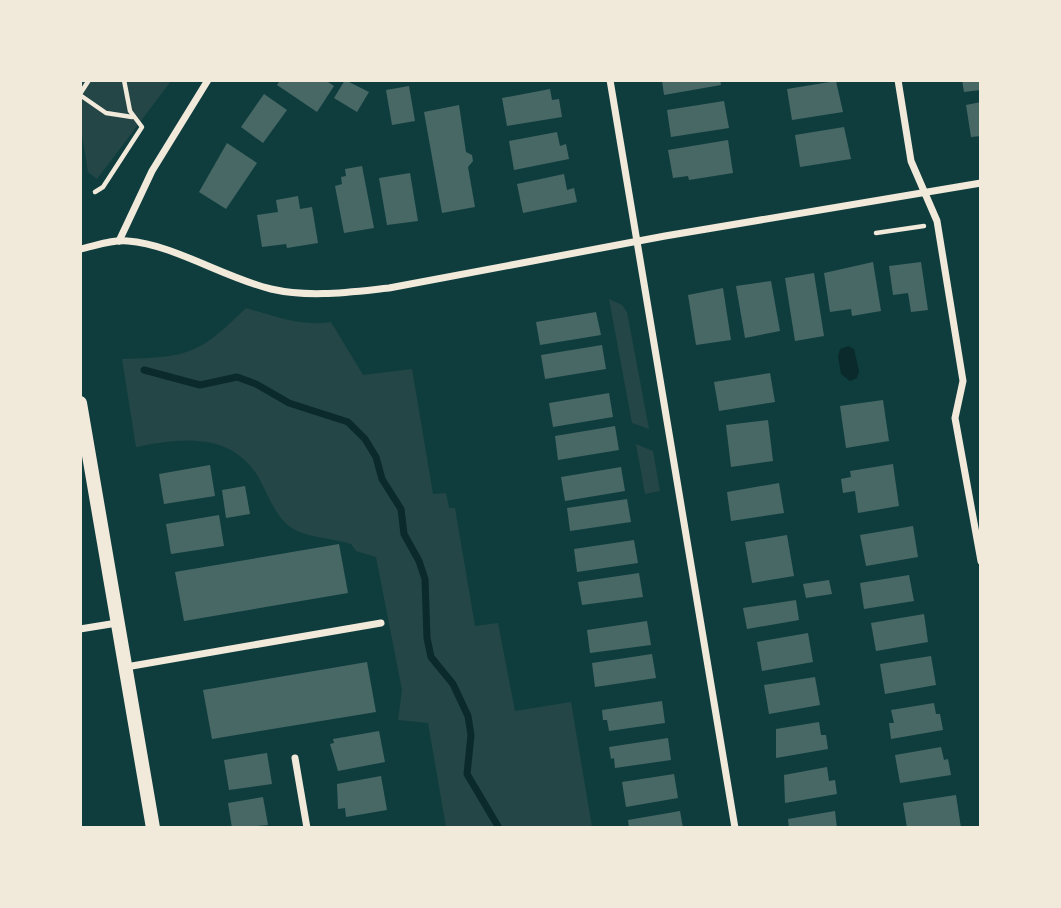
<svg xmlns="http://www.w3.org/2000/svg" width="1061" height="908" font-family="Ubuntu,sans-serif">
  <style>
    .green { fill: #244646 }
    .water { fill: #0a2a2b }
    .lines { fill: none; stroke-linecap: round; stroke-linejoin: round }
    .stream { stroke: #0a2a2b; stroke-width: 7 }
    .building { fill: #486865 }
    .path { stroke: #f1e9da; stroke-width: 4.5 }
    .minor { stroke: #f1e9da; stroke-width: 7 }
    .secondary { stroke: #f1e9da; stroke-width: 14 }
  </style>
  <rect width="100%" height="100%" fill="#0f3d3e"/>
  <!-- green -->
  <g class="green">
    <path d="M80 81H171L97 179 88 172 81 129Z"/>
    <path d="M609 299 622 305 627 312 649 429 632 423Z"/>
    <path d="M246 308C274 316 301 327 331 322L363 375 412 369 433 494 446 493 449 508H455L475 626 498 623 515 711 571 702 592 827H446L428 723 398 720 402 690 376 557 356 551 351 544C333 538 304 538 289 526 275 515 268 495 260 480 234 432 183 437 136 447L122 359C189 357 198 355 246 308Z"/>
    <path d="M636 444 653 451 660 491 645 494Z"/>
  </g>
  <!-- water -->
  <path class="water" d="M848 346 854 349 859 371 857 378 850 381 841 374 838 357 840 349Z"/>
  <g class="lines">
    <!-- stream -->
    <path class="stream" d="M144 370 200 385 237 377 256 384 289 403 348 422 365 439 376 457 382 479 401 509 404 534 419 561 425 579 427 638 431 657 453 684 468 716 471 735 467 774 499 828"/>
  </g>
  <!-- building -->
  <g class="building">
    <path d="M280 80H325L334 86 317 112 277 85Z"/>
    <path d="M345 80 369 92 357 112 334 98Z"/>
    <path d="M662 80H720L721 85 664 95Z"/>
    <path d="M962 80H981V90L964 92Z"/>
    <path d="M836 81 843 112 792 120 787 89Z"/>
    <path d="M409 86 415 121 392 125 386 90Z"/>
    <path d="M550 89 552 100 559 99 562 117 507 126 502 98Z"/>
    <path d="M264 94 287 110 263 143 241 127Z"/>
    <path d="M724 101 729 128 671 137 667 110Z"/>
    <path d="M981 102V136L971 137 966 105Z"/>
    <path d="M459 105 466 152 472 155 473 161 468 167 475 207 442 213 424 112Z"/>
    <path d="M844 127 851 159 800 167 795 135Z"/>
    <path d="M557 132 560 146 566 144 569 159 514 170 509 141Z"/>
    <path d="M728 140 733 173 689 180 688 176 673 178 668 150Z"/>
    <path d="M227 143 257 163 226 209 199 192Z"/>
    <path d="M362 166 374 228 344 233 335 186 342 184 341 177 346 176 345 169Z"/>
    <path d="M410 173 418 221 387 225 379 178Z"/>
    <path d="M564 174 567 190 574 188 577 202 523 213 517 184Z"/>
    <path d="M298 196 300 209 312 207 318 243 287 248 286 244 262 247 257 215 278 212 276 200Z"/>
    <path d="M873 262 881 311 852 316 851 309 830 312 824 273Z"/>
    <path d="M921 262 928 310 911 312 908 293 893 295 889 266Z"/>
    <path d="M814 273 824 336 795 341 785 278Z"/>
    <path d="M771 281 780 331 745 338 736 286Z"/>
    <path d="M723 288 731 340 696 345 688 295Z"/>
    <path d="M596 312 601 335 540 345 536 322Z"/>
    <path d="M602 345 606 369 545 379 541 355Z"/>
    <path d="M770 373 775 402 719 411 714 382Z"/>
    <path d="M609 393 613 417 553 427 549 403Z"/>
    <path d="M883 400 889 441 846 448 840 406Z"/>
    <path d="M768 420 773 461 731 467 726 425Z"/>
    <path d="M615 426 619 450 558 460 555 436Z"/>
    <path d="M893 464 899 506 858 513 855 491 843 493 841 479 851 477 850 471Z"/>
    <path d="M210 465 215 496 164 504 159 474Z"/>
    <path d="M621 467 625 491 565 501 561 477Z"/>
    <path d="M779 483 784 513 731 521 727 492Z"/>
    <path d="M245 486 250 514 226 518 222 490Z"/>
    <path d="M627 499 631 522 570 531 567 508Z"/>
    <path d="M219 515 224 546 171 554 166 524Z"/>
    <path d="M913 526 918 557 866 566 860 535Z"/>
    <path d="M787 535 794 576 752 583 745 542Z"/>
    <path d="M634 540 638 563 577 572 574 549Z"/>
    <path d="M339 544 348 593 184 621 175 572Z"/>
    <path d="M639 573 643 597 582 605 578 582Z"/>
    <path d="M909 575 914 601 864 609 860 583Z"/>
    <path d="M829 580 832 594 806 598 803 584Z"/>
    <path d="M796 600 799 620 747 629 743 608Z"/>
    <path d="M924 614 928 642 876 651 871 623Z"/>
    <path d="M647 621 651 645 590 653 587 630Z"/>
    <path d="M808 633 813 662 762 671 757 642Z"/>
    <path d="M652 654 656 678 595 687 592 663Z"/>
    <path d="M931 656 936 685 885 694 880 664Z"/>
    <path d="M367 662 376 712 212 739 203 690Z"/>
    <path d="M815 677 820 705 769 714 764 685Z"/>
    <path d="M662 701 665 723 609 731 607 720H603L602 710Z"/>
    <path d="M934 703 936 714H940L943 730 891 739 889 723H894L891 710Z"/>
    <path d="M819 722 821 735H826L828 749 776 758V729Z"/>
    <path d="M379 731 385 762 338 771 330 744 334 743 333 739Z"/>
    <path d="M668 738 671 760 615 768 614 758 611 759 609 747Z"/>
    <path d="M941 747 944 760 948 759 951 775 900 783 895 755Z"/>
    <path d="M267 753 272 784 229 790 224 760Z"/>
    <path d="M827 767 829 781 835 780 837 794 785 803 784 775Z"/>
    <path d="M674 774 678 798 626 807 622 782Z"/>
    <path d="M381 776 387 810 346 817 345 808 338 809 337 784Z"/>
    <path d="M956 795 961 828H907L903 803Z"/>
    <path d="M263 797 268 825 232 828 228 803Z"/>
    <path d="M680 811 683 828H629L628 820Z"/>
    <path d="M835 811 837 828H789L788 819Z"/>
  </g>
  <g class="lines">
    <!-- path -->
    <g class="path">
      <path d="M80 94 89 80"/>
      <path d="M80 95 106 113 132 117"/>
      <path d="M95 192 103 187 142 127 130 111 124 80"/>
      <path d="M876 233 924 226"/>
    </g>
    <!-- minor -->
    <g class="minor">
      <path d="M610 80 735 828"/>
      <path d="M898 80 911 161 937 221 963 381 955 418 981 561"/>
      <path d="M119 241 152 171 208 80"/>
      <path d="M80 249C95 246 113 239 128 241 172 244 225 278 271 289 310 298 350 292 389 288L665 236 981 183"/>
      <path d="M80 629 117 623"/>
      <path d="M126 667 381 623"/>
      <path d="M295 758 307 828"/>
    </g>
    <!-- secondary -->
    <path class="secondary" d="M80 403 153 828"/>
  </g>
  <!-- border -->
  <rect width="1061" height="908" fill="none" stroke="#f1e9da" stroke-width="164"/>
</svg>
